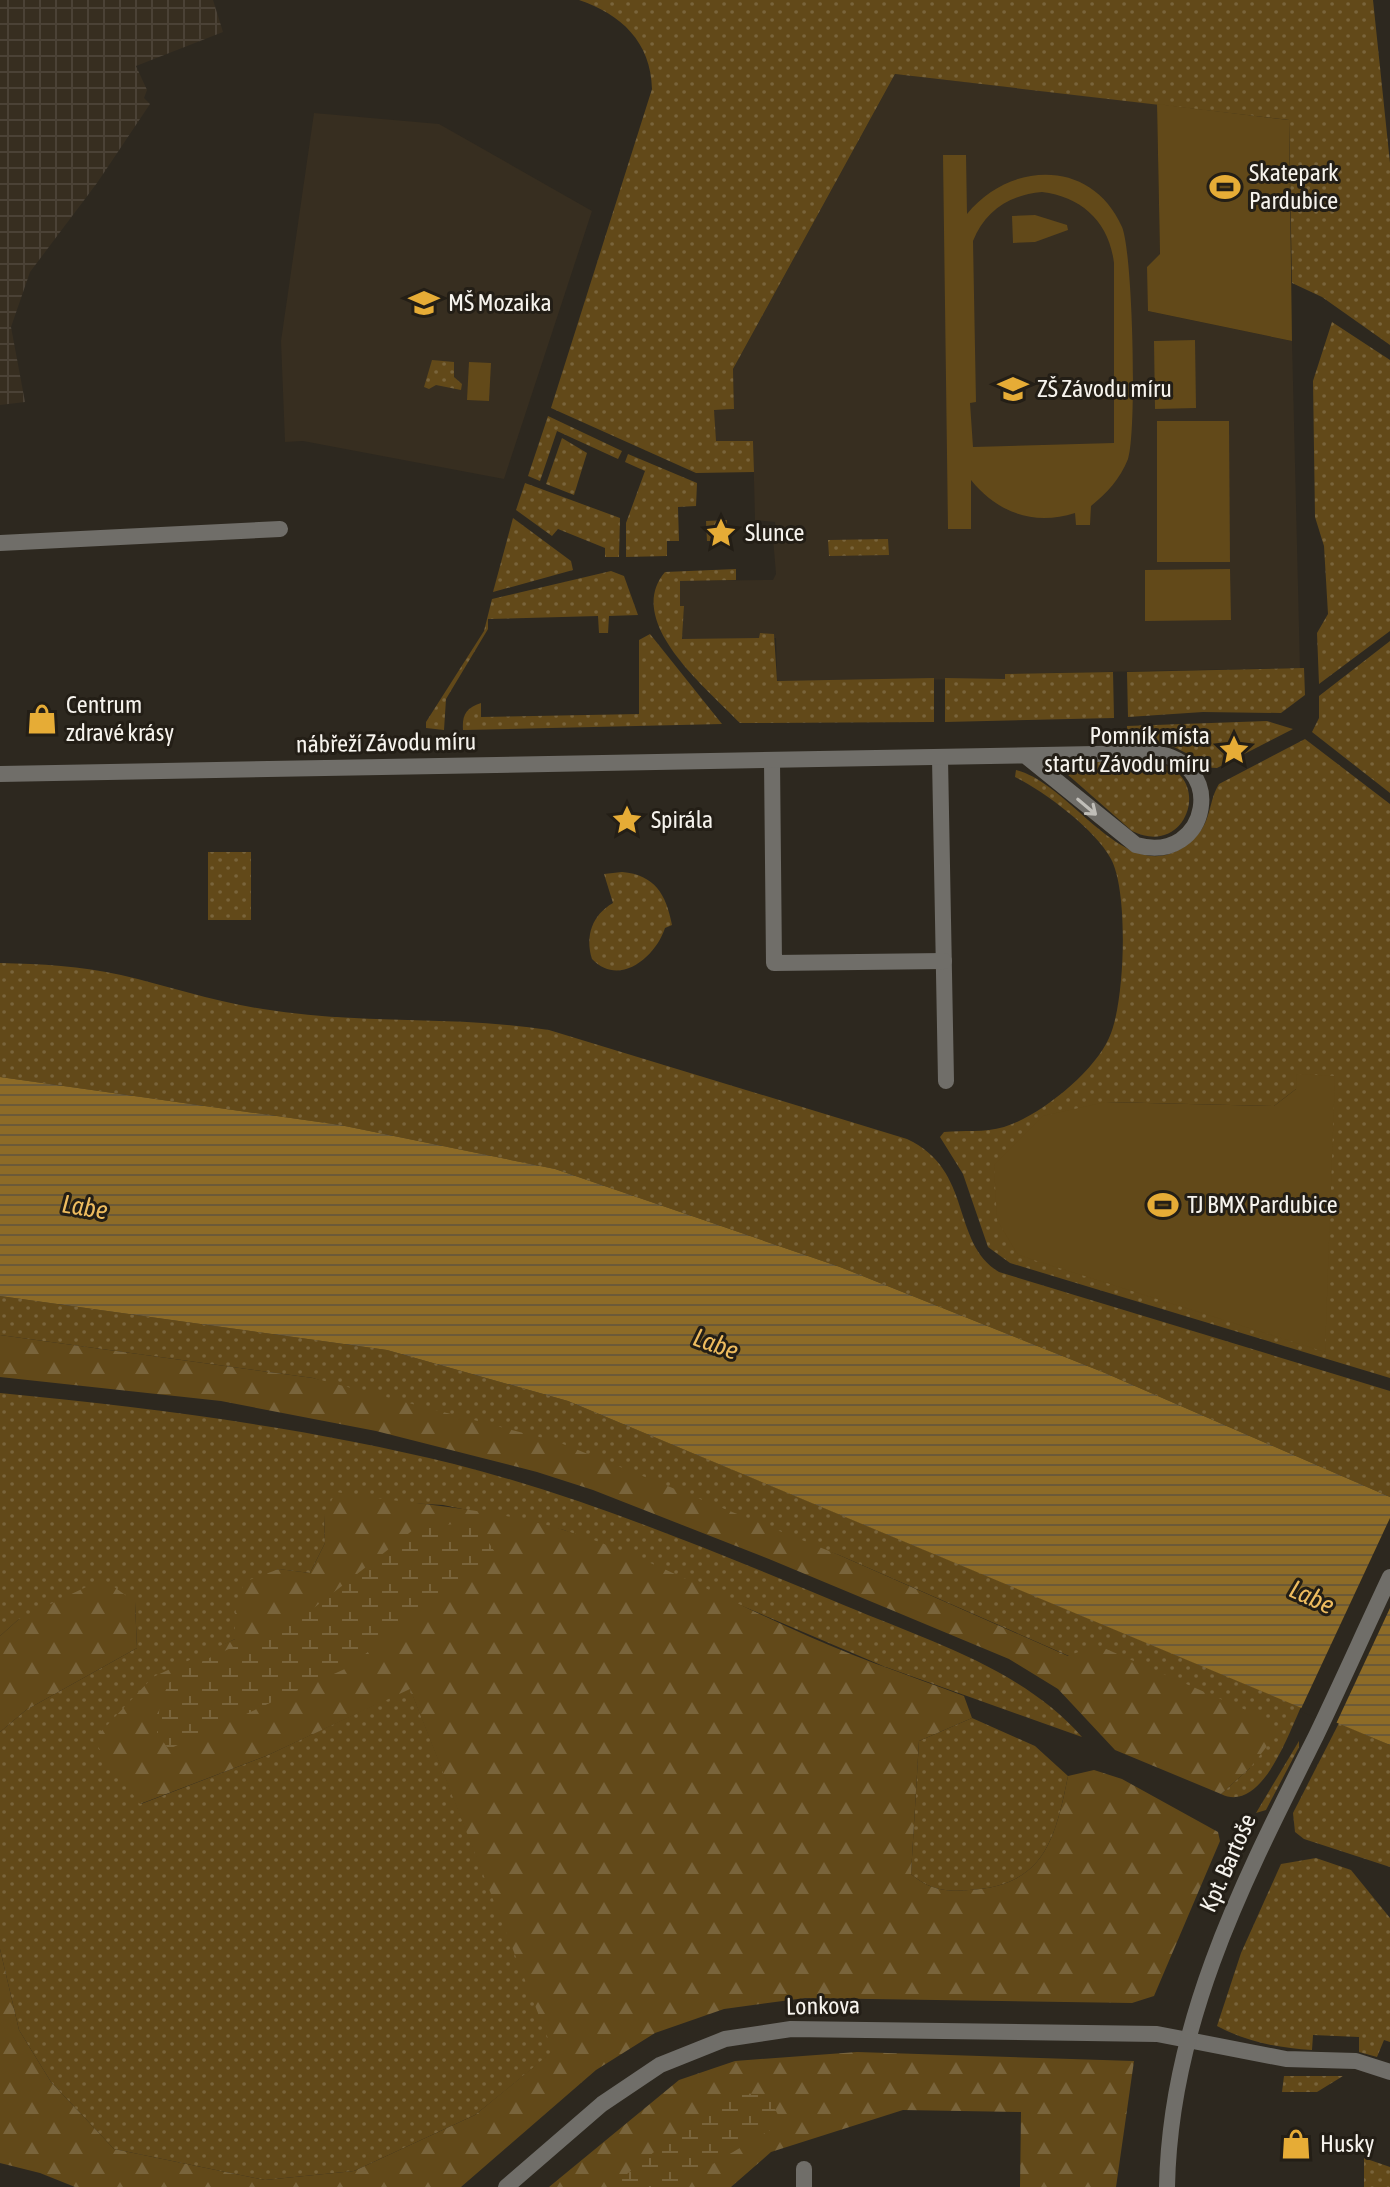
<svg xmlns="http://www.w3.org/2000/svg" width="1390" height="2187" font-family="'Asap Condensed',sans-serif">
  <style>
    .built { fill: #372e20 }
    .industrial { fill: url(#industrial-grid) }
    .grass { fill: url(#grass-dots); fill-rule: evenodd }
    .forest { fill: url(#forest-firs) }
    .wetland { fill: url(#wetland-marsh) }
    .pitch { fill: #624919; fill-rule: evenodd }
    .water { fill: url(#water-rules) }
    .pier { fill: #2d281f }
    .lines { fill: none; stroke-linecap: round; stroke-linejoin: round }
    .street { stroke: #706e69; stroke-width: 16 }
    .oneway { stroke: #c0beb8 }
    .labels { text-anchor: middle; stroke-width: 6; stroke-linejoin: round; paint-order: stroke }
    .poi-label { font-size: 24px; fill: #f6f3ed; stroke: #231e16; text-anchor: start }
    .street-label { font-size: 24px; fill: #f6f3ed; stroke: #231e16 }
    .water-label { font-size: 26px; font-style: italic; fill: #eebc5f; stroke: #231e16 }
  </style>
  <defs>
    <pattern id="industrial-grid" width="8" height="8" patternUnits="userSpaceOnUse" patternTransform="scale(2)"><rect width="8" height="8" fill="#372e20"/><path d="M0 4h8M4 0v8" fill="none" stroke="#4b4236"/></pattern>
    <pattern id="grass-dots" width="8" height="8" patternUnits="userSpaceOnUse" patternTransform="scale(2)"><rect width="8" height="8" fill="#624919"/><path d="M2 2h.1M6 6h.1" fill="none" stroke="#79643b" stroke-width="1.8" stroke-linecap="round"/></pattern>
    <pattern id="forest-firs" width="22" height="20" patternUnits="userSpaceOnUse" patternTransform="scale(2)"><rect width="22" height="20" fill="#624919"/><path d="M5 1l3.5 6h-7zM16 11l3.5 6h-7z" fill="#79643b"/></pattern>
    <pattern id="wetland-marsh" width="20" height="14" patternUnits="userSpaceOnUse" patternTransform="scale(2)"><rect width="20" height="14" fill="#624919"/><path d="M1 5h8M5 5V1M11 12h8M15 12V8" fill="none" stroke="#79643b"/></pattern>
    <pattern id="water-rules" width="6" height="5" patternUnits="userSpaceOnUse" patternTransform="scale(2)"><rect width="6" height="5" fill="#8d6b27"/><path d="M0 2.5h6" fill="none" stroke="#6c5a37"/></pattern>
  </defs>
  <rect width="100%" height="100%" fill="#2d281f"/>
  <!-- built -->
  <g class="built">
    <path d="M895 74 1157 104 1160 254 1148 311 1292 341 1300 668 1006 674 1005 679 777 681 776 638 682 640 684 607 680 606 679 581 773 580 776 574 773 538 776 537 775 522 755 520 753 441H715L714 410 734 409 733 369Z"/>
    <path d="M314 113 439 124 592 211 504 479 303 441 285 442 281 341Z"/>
  </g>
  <!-- industrial -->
  <path class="industrial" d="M0 0H213L223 32 136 66 147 90 144 98 150 104 97 183 30 272 11 327 25 402 0 405Z"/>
  <!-- grass -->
  <g class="grass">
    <path d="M579 0H1373L1390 163V345L1322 297 1292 283 1289 120 895 74 733 369 734 409 714 410 716 441H753L754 472 696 473 551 408 652 89C651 42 621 14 579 0Z"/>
    <path d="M1332 322 1390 360V631L1319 684 1317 633 1328 614 1324 546 1315 517 1313 381Z"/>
    <path d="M432 360 454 362V377L462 384 461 390 436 385 429 389 424 387Z"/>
    <path d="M548 416 622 451 618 459 557 431 540 481 528 476Z"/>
    <path d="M562 438 587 453 574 495 546 484Z"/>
    <path d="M628 454 697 483 696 506 678 507 679 541H667V556L626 557V523L645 471 625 462Z"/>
    <path d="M525 483 620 518 619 557H605V548L558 529 552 536 516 510Z"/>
    <path d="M513 518 571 561 573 570 493 592Z"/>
    <path d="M727 520V541H707L706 521Z"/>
    <path d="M888 539 889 555 829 556 828 540Z"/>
    <path d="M736 569V580L680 581V606H684L682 639 759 638 760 633 774 634 777 681 934 678V722L740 723C708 689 623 622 665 572Z"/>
    <path d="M611 571 624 576 638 615 609 616 608 633H599L598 616 488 619V629L446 699 444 730 426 728V722L484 631 492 599Z"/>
    <path d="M650 634 722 724 463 730C462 715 466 708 481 703V717L639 714V640Z"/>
    <path d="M1390 641V793L1312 732 1319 718V696Z"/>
    <path d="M1304 668 1305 695 1281 713 1203 712 1128 717 1127 672Z"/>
    <path d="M1113 672 1114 718 945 722V678L1005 679V674Z"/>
    <path d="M1267 721 1293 729 1217 768 1201 767 1186 753 1168 744 1134 742 1127 735V726Z"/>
    <path d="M1305 739 1390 804V1378L1010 1263 988 1247 963 1174 940 1137 944 1132C964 1130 984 1133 1004 1127 1040 1116 1094 1072 1109 1038 1125 1005 1129 892 1111 859 1096 830 1044 791 1015 777L1016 770C1075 784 1134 905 1198 834 1211 820 1209 800 1219 784ZM1296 1089 1325 1352 1106 1102 1274 1106Z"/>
    <path d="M1143 761C1219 763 1191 861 1132 831L1059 767 1064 762Z"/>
    <rect x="208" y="852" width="43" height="68"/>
    <path d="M622 872C655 875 666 894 672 925L665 928C656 956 620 988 592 959 585 936 592 915 613 903L604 874Z"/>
    <path d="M0 963C41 964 81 966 121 975 168 986 215 1002 263 1009 357 1025 454 1015 549 1030L907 1139C974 1170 950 1242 999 1272L1390 1391V1497L1105 1373 840 1267 555 1169 340 1125 0 1077Z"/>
    <path d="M0 1296 387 1350 568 1401 1301 1707C1288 1735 1261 1814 1221 1794L1250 1768 1069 1656 839 1555 313 1378 0 1335Z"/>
    <path d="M0 1393C153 1408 305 1427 454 1464 588 1498 718 1553 846 1606 927 1640 1023 1669 1082 1737L883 1666 564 1530 443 1505 391 1502 324 1515 325 1543 310 1573 278 1569 235 1613V1639L202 1656 141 1804 266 1756 410 1688 554 2051 475 2115 354 2171 265 2180 114 2149 51 2082 19 2030 0 1949V1732L26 1710 137 1648 135 1602 19 1619 0 1636Z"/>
    <path d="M972 1718 1035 1746 1068 1776C1055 1840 1044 1886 969 1890 945 1892 930 1890 911 1874L919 1741Z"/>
    <path d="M1339 1723 1390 1745V1867L1304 1839 1295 1832 1293 1813Z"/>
    <path d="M1299 1741V1747L1266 1810 1256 1813Z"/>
    <path d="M1316 1858 1351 1870 1390 1918V2042L1384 2040 1377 2057 1359 2052V2037L1313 2035 1312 2050C1278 2048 1247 2042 1217 2026L1241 1953 1281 1864Z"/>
    <path d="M1284 2076H1343L1317 2092H1282Z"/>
    <path d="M1364 2158 1390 2167V2187H1364Z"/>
  </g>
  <!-- forest -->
  <g class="forest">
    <path d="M0 1335 313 1378 558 1442 839 1555 1068 1656 1097 1645 1273 1722 1275 1736 1250 1768 1221 1794 1115 1750 1058 1689 1009 1659 769 1559 593 1490 537 1472 376 1431 221 1401 0 1377Z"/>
    <path d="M336 1492C411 1505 490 1507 564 1530 641 1554 715 1594 788 1627 845 1654 905 1674 964 1696L972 1718 919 1741 911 1874C930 1890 945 1892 969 1890 1044 1886 1055 1840 1068 1776L1094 1770 1122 1779 1218 1832 1220 1841 1154 1996 1132 2003 805 1998 724 2009 655 2033 596 2070 461 2187H75L40 2173 0 2163V1949L19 2030 51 2082 114 2149 265 2180 354 2171 475 2115 553 2051 410 1689 266 1756 140 1804 93 1740 153 1677 235 1639V1613L244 1582 279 1569 310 1573 325 1543 324 1515Z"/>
    <path d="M103 1579 135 1602 137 1648 26 1710 0 1732V1636L19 1619Z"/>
    <path d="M857 2052 1134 2061 1116 2187H1020L1021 2112 903 2110 771 2152 731 2187H549L679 2080 735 2061Z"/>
  </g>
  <!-- wetland -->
  <g class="wetland">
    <path d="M460 1523 482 1532 496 1554 347 1668 169 1749 157 1734 160 1702 173 1675 310 1611 413 1530Z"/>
    <path d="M728 2092 768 2095 782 2123 689 2178 687 2187H611Z"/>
  </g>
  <!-- pitch -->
  <g class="pitch">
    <path d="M1157 104 1289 120 1292 341 1148 311 1147 267 1160 254Z"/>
    <path d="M943 155H966L967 214C1010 161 1092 158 1122 227 1133 253 1137 432 1128 459 1120 479 1107 493 1091 506L1090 525H1076L1075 513C1034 526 998 513 971 480V529H948ZM1042 192C1082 197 1109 222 1114 263V443L973 447 970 403 976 402 973 241C985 211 1009 195 1042 192Z"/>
    <path d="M1035 215 1067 225 1068 230 1035 242 1013 243 1012 216Z"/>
    <path d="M1195 340 1196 408 1155 409 1154 341Z"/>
    <path d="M469 362 491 363 489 401 467 400Z"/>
    <path d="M1157 421H1229L1230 562H1157Z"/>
    <path d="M1230 569 1231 620 1145 621V570Z"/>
    <path d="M1297 1074 1335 1076 1325 1352 1018 1255 997 1220 994 1165 1043 1116 1106 1102 1274 1106 1296 1089Z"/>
  </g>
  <!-- water -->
  <path class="water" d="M0 1077 340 1125 555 1169 840 1267 1105 1373 1390 1497V1745L568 1401 387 1350 0 1296Z"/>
  <!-- pier -->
  <path class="pier" d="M1390 1518V1608L1335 1726 1300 1711Z"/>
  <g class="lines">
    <!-- street -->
    <g class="street">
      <path d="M0 543 280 529"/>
      <path d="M940 758 946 1081"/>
      <path d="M772 761 774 963 944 961"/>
      <path d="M0 774 1149 753C1230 757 1210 866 1136 845L1027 757"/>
      <path d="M506 2187 602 2104 660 2065 725 2039 791 2029 1157 2034 1286 2059 1356 2061 1390 2072"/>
      <path d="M804 2187V2169"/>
      <path d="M1167 2187C1170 2022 1244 1880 1316 1736 1341 1684 1365 1630 1390 1577"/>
    </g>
  </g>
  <!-- one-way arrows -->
  <defs><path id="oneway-shaft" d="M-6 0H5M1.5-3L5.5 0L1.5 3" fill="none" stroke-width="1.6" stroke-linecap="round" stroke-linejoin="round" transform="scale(2)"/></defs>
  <use class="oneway" href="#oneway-shaft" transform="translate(1087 807) rotate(40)"/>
  <!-- icons -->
  <defs>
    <g id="stadium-bare" transform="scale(2.4)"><path d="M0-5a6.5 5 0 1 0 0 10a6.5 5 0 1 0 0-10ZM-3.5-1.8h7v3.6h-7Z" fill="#e6ac36" stroke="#231e16" stroke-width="2.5" paint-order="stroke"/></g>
    <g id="school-bare" transform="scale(2.4)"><path d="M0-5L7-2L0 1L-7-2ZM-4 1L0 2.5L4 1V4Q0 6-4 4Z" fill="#e6ac36" stroke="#231e16" stroke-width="2.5" paint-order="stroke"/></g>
    <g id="sight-bare" transform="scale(2.4)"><path d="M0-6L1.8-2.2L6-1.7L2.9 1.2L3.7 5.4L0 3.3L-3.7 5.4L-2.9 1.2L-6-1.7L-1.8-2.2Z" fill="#e6ac36" stroke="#231e16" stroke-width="2.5" paint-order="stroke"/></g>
    <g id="shop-bare" transform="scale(2.4)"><path d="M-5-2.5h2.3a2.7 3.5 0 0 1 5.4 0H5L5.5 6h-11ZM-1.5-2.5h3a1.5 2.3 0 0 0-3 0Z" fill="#e6ac36" stroke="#231e16" stroke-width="2.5" paint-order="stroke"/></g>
  </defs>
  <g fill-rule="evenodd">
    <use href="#stadium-bare" x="1225" y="187"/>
    <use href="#school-bare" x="424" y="303"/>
    <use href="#school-bare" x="1013" y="389"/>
    <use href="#sight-bare" x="721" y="533"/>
    <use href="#shop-bare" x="42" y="719"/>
    <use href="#sight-bare" x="1234" y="750"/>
    <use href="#sight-bare" x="627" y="820"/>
    <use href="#stadium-bare" x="1163" y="1205"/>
    <use href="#shop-bare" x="1296" y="2144"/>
  </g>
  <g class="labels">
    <!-- poi labels -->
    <g class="poi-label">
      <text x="1249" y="181">Skatepark<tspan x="1249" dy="28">Pardubice</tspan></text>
      <text x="448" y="311">MŠ Mozaika</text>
      <text x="1037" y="397">ZŠ Závodu míru</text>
      <text x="745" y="541">Slunce</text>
      <text x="66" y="713">Centrum<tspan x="66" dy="28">zdravé krásy</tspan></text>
      <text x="1210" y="744" text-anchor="end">Pomník místa<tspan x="1210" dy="28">startu Závodu míru</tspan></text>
      <text x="651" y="828">Spirála</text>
      <text x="1187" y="1213">TJ BMX Pardubice</text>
      <text x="1320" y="2152">Husky</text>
    </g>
    <!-- street labels -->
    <g class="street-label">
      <text transform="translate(386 743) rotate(-1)" y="8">nábřeží Závodu míru</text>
      <text transform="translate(1228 1863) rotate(-66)" y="8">Kpt. Bartoše</text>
      <text transform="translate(823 2006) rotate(-1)" y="8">Lonkova</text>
    </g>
    <!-- water labels -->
    <g class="water-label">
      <text transform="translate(85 1207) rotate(9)" y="9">Labe</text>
      <text transform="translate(716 1344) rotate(20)" y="9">Labe</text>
      <text transform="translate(1312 1597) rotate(25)" y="9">Labe</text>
    </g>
  </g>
</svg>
